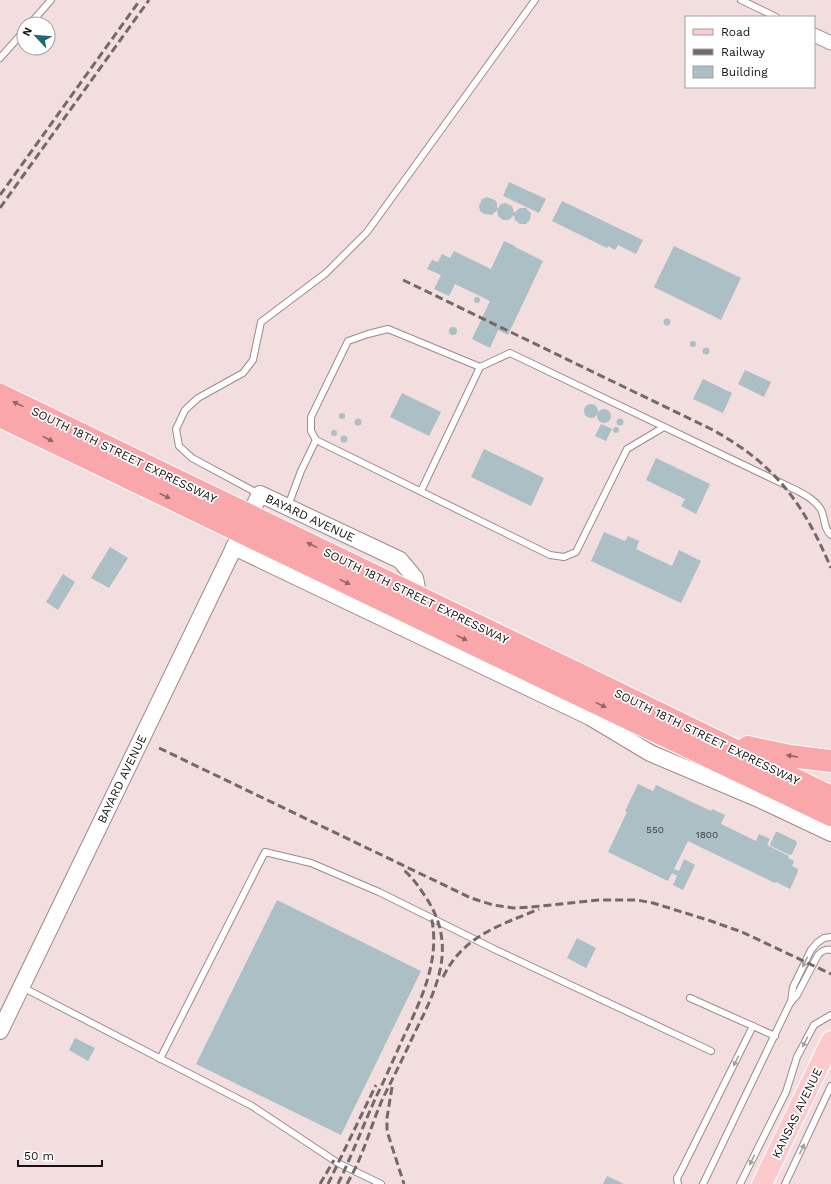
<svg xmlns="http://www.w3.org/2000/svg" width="831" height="1184" font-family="'Work Sans',sans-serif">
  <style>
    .building { fill: #abbfc4 }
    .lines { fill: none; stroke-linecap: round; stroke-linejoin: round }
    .service-casing { stroke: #9d8a8b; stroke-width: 8 }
    .minor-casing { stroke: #9d8a8b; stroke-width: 15 }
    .tertiary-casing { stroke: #9d8a8b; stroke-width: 18 }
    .primary-casing { stroke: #fff; stroke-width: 22 }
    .motorway-casing { stroke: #fff; stroke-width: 24 }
    .service { stroke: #fff; stroke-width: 6 }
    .minor { stroke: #fff; stroke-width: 13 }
    .tertiary { stroke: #fff; stroke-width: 16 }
    .primary { stroke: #fccacd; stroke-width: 20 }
    .motorway { stroke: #faa7ac; stroke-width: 22 }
    .rail { stroke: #756869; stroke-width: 3; stroke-dasharray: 8 4; stroke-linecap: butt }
    .motorway-bridge-casing { stroke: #fff; stroke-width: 24; stroke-linecap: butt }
    .motorway-bridge { stroke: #faa7ac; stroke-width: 22 }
    .oneway { fill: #946466 }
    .oneway2 { fill: #a2a0a0 }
    .labels { text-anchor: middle; stroke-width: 3.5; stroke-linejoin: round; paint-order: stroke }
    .number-label { font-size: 10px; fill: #3c3c3e }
    .street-label { font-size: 12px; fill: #171111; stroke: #fff }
  </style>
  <rect width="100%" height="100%" fill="#f3dedf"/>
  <!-- building -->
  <g class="building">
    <path d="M509 182 546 199 539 213 503 196Z"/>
    <path d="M487 197 495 200 497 203V209L501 204 505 203 512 206 514 213 520 208H526L531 213 530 220 526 224H520L515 220 514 215 509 220H503L498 216 497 210 492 215 484 214 480 211 479 206 482 199Z"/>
    <path d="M562 201 643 240 636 254 618 245 615 250 608 246 607 248 552 221Z"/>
    <path d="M504 241 515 246V247L543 261 508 335 498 330 490 348 472 339 490 301 455 284 449 296 434 289 441 275 427 269 432 260 438 262 442 254 450 258 454 251 491 269Z"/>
    <path d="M674 246 741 278 721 320 654 287Z"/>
    <circle cx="477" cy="300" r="3"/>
    <circle cx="667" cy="322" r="3.5"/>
    <circle cx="453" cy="331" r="4"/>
    <circle cx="693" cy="344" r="3"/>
    <circle cx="706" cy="351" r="3.5"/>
    <path d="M745 370 771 382 764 397 738 384Z"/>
    <path d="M703 379 732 393 723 413 693 399Z"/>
    <path d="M402 393 441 412 429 436 390 417Z"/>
    <circle cx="591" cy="411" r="7"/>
    <circle cx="604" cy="416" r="7"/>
    <circle cx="342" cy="416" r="3"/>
    <circle cx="620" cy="422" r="3.5"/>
    <circle cx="358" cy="422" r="3.5"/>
    <path d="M601 424 612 429 606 441 595 436Z"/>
    <circle cx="616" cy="430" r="3"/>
    <circle cx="334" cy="433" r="3"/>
    <circle cx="344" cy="439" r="3.5"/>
    <path d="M484 449 544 478 531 506 471 477Z"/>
    <path d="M656 458 710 484 696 514 681 506 685 499 646 480Z"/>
    <path d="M604 532 625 541 628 536 639 541 636 549 672 566 679 550 701 561 681 603 591 561Z"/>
    <path d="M110 547 128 558 109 588 91 578Z"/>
    <path d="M63 574 75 582 58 610 46 602Z"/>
    <path d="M638 784 653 791 656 785 711 811 712 809 725 815 721 824 756 841 759 834 770 839 767 845 789 856 788 858 794 861 792 866 798 869 797 874 790 889 776 882 775 883 688 841 674 869 679 871 684 859 695 865 683 890 673 885 677 876 672 873 668 881 608 852 627 812 625 811Z"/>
    <path d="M776 832H778L796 841 797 843 792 854 790 855 771 846 770 844Z"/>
    <path d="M277 900 421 971 341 1135 196 1064Z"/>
    <path d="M577 938 596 948 586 968 567 958Z"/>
    <path d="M75 1038 95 1048 88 1061 69 1050Z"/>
    <path d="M607 1176 624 1184H603Z"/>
  </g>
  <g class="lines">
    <!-- service casing -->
    <g class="service-casing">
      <g id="service">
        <path d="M741 0 776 17"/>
        <path d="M30 24 51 0"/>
        <path d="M0 58 24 31"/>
        <path d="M664 427 627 449 576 552 564 557 550 555 316 440 311 431V417L348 341 368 334 388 329 480 367 510 353 798 491C807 496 818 502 822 512 825 520 824 529 831 535"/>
        <path d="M421 491 480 367"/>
        <path d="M259 494 192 458 179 446 176 429 185 410 198 398 243 373 253 360 261 322 326 273 367 232 535 0"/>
        <path d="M288 506 301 471 316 440"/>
        <path d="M22 987 252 1106 338 1163 381 1184"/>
        <path d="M690 998 775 1036"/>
        <path d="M791 1002 793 987 811 950 817 943 824 938 831 937"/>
        <path d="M160 1059 265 852 311 863 379 892 494 949 711 1051"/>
        <path d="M678 1184 677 1178 680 1173 753 1026"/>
        <path d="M703 1184 790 1003 797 995 818 955C822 951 826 948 831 950"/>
        <path d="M740 1184 786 1092 797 1057 814 1025 831 1015"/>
        <path d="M785 1184 831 1086"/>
      </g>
    </g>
    <!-- minor casing -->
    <g class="minor-casing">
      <path id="minor" d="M814 35 831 43"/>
    </g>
    <!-- tertiary casing -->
    <g class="tertiary-casing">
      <g id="tertiary">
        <path d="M234 547 590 717 650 753 761 800 831 833"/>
        <path d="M0 1031 260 494 400 560 415 578 419 599 423 601"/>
      </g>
    </g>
    <!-- primary casing -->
    <g class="primary-casing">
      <path id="primary" d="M762 1184 831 1041"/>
    </g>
    <!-- motorway casing -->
    <g class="motorway-casing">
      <g id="motorway">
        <path d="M574 672 831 797"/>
        <path d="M565 688 831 815"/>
        <path d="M748 747 790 756 831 761"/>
      </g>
    </g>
    <!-- service -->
    <use href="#service" class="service"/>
    <!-- minor -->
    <use href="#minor" class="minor"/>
    <!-- tertiary -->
    <use href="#tertiary" class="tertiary"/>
    <!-- primary -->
    <use href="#primary" class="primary"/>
    <!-- motorway -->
    <use href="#motorway" class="motorway"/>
    <!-- rail -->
    <g class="rail">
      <path d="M0 195 140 0"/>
      <path d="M0 208 149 0"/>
      <path d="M403 280 711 429C774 463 803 502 831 568"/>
      <path d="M159 748 471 898 493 905 514 908 531 907 599 900H637L653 903 711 921 742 932 831 974"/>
      <path d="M443 977C464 935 499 926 539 909"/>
      <path d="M392 1087 387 1118V1131L404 1184"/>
      <path d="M320 1184 334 1160"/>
      <path d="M328 1184 376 1085"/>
      <path d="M338 1184C352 1155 363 1126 376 1097 386 1077 395 1056 404 1036 422 998 441 958 431 916"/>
      <path d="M347 1184C351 1176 356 1168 359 1160 368 1139 374 1118 383 1098 394 1076 405 1054 415 1032 438 986 458 945 425 896 418 886 412 876 402 869"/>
    </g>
    <!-- motorway-bridge casing -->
    <g class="motorway-bridge-casing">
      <g id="motorway-bridge">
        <path d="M0 395 574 672"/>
        <path d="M0 416 565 688"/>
      </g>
    </g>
    <!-- motorway-bridge -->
    <use href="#motorway-bridge" class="motorway-bridge"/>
  </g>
  <!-- one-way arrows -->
  <defs><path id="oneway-solid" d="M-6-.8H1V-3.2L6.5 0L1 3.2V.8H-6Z"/></defs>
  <g class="oneway">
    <use href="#oneway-solid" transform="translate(18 404) rotate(-154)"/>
    <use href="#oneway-solid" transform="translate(48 439) rotate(26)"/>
    <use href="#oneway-solid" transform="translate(165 496) rotate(26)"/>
    <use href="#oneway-solid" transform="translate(312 545) rotate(-154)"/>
    <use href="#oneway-solid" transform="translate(345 582) rotate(26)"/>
    <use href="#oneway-solid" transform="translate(462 638) rotate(26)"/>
    <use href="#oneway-solid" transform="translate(601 705) rotate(26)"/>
    <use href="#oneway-solid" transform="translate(792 756) rotate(-171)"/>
  </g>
  <g class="oneway2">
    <use href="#oneway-solid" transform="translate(805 962) rotate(116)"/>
    <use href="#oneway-solid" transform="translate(805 1042) rotate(118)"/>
    <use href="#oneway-solid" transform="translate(736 1061) rotate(117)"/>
    <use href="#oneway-solid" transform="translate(802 1149) rotate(-65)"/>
    <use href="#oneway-solid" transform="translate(752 1160) rotate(116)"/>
  </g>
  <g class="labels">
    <!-- number labels -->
    <g class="number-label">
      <text x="655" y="833">550</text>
      <text x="707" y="838">1800</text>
    </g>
    <!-- street labels -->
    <g class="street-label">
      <text transform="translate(124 455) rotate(26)" y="4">SOUTH 18TH STREET EXPRESSWAY</text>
      <text transform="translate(310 518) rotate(25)" y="4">BAYARD AVENUE</text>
      <text transform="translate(416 596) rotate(26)" y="4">SOUTH 18TH STREET EXPRESSWAY</text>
      <text transform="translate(707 737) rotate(26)" y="4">SOUTH 18TH STREET EXPRESSWAY</text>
      <text transform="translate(122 779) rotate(-64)" y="4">BAYARD AVENUE</text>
      <text transform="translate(797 1113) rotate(-64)" y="4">KANSAS AVENUE</text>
    </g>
  </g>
  <!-- legend -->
  <rect x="685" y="16" width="130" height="72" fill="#ffffff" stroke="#a2a0a0"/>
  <rect x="693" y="29" width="20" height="6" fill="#fccacd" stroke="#a2a0a0"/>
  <text x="721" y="36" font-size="12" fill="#171111">Road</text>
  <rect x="693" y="49" width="20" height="6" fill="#756869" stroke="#a2a0a0"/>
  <text x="721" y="56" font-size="12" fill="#171111">Railway</text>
  <rect x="693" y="66" width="20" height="12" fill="#abbfc4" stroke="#a2a0a0"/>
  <text x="721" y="76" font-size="12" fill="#171111">Building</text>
  <!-- north arrow -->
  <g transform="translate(36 36) rotate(296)"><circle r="19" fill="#ffffff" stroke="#a2a0a0"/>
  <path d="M0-3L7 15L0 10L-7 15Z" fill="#206775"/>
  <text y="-6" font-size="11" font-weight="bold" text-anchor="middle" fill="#171111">N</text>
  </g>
  <!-- scale -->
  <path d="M18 1160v6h84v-6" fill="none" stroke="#171111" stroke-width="2"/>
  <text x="24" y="1160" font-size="12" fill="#171111" stroke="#ffffff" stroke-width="3" paint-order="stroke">50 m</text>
</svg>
